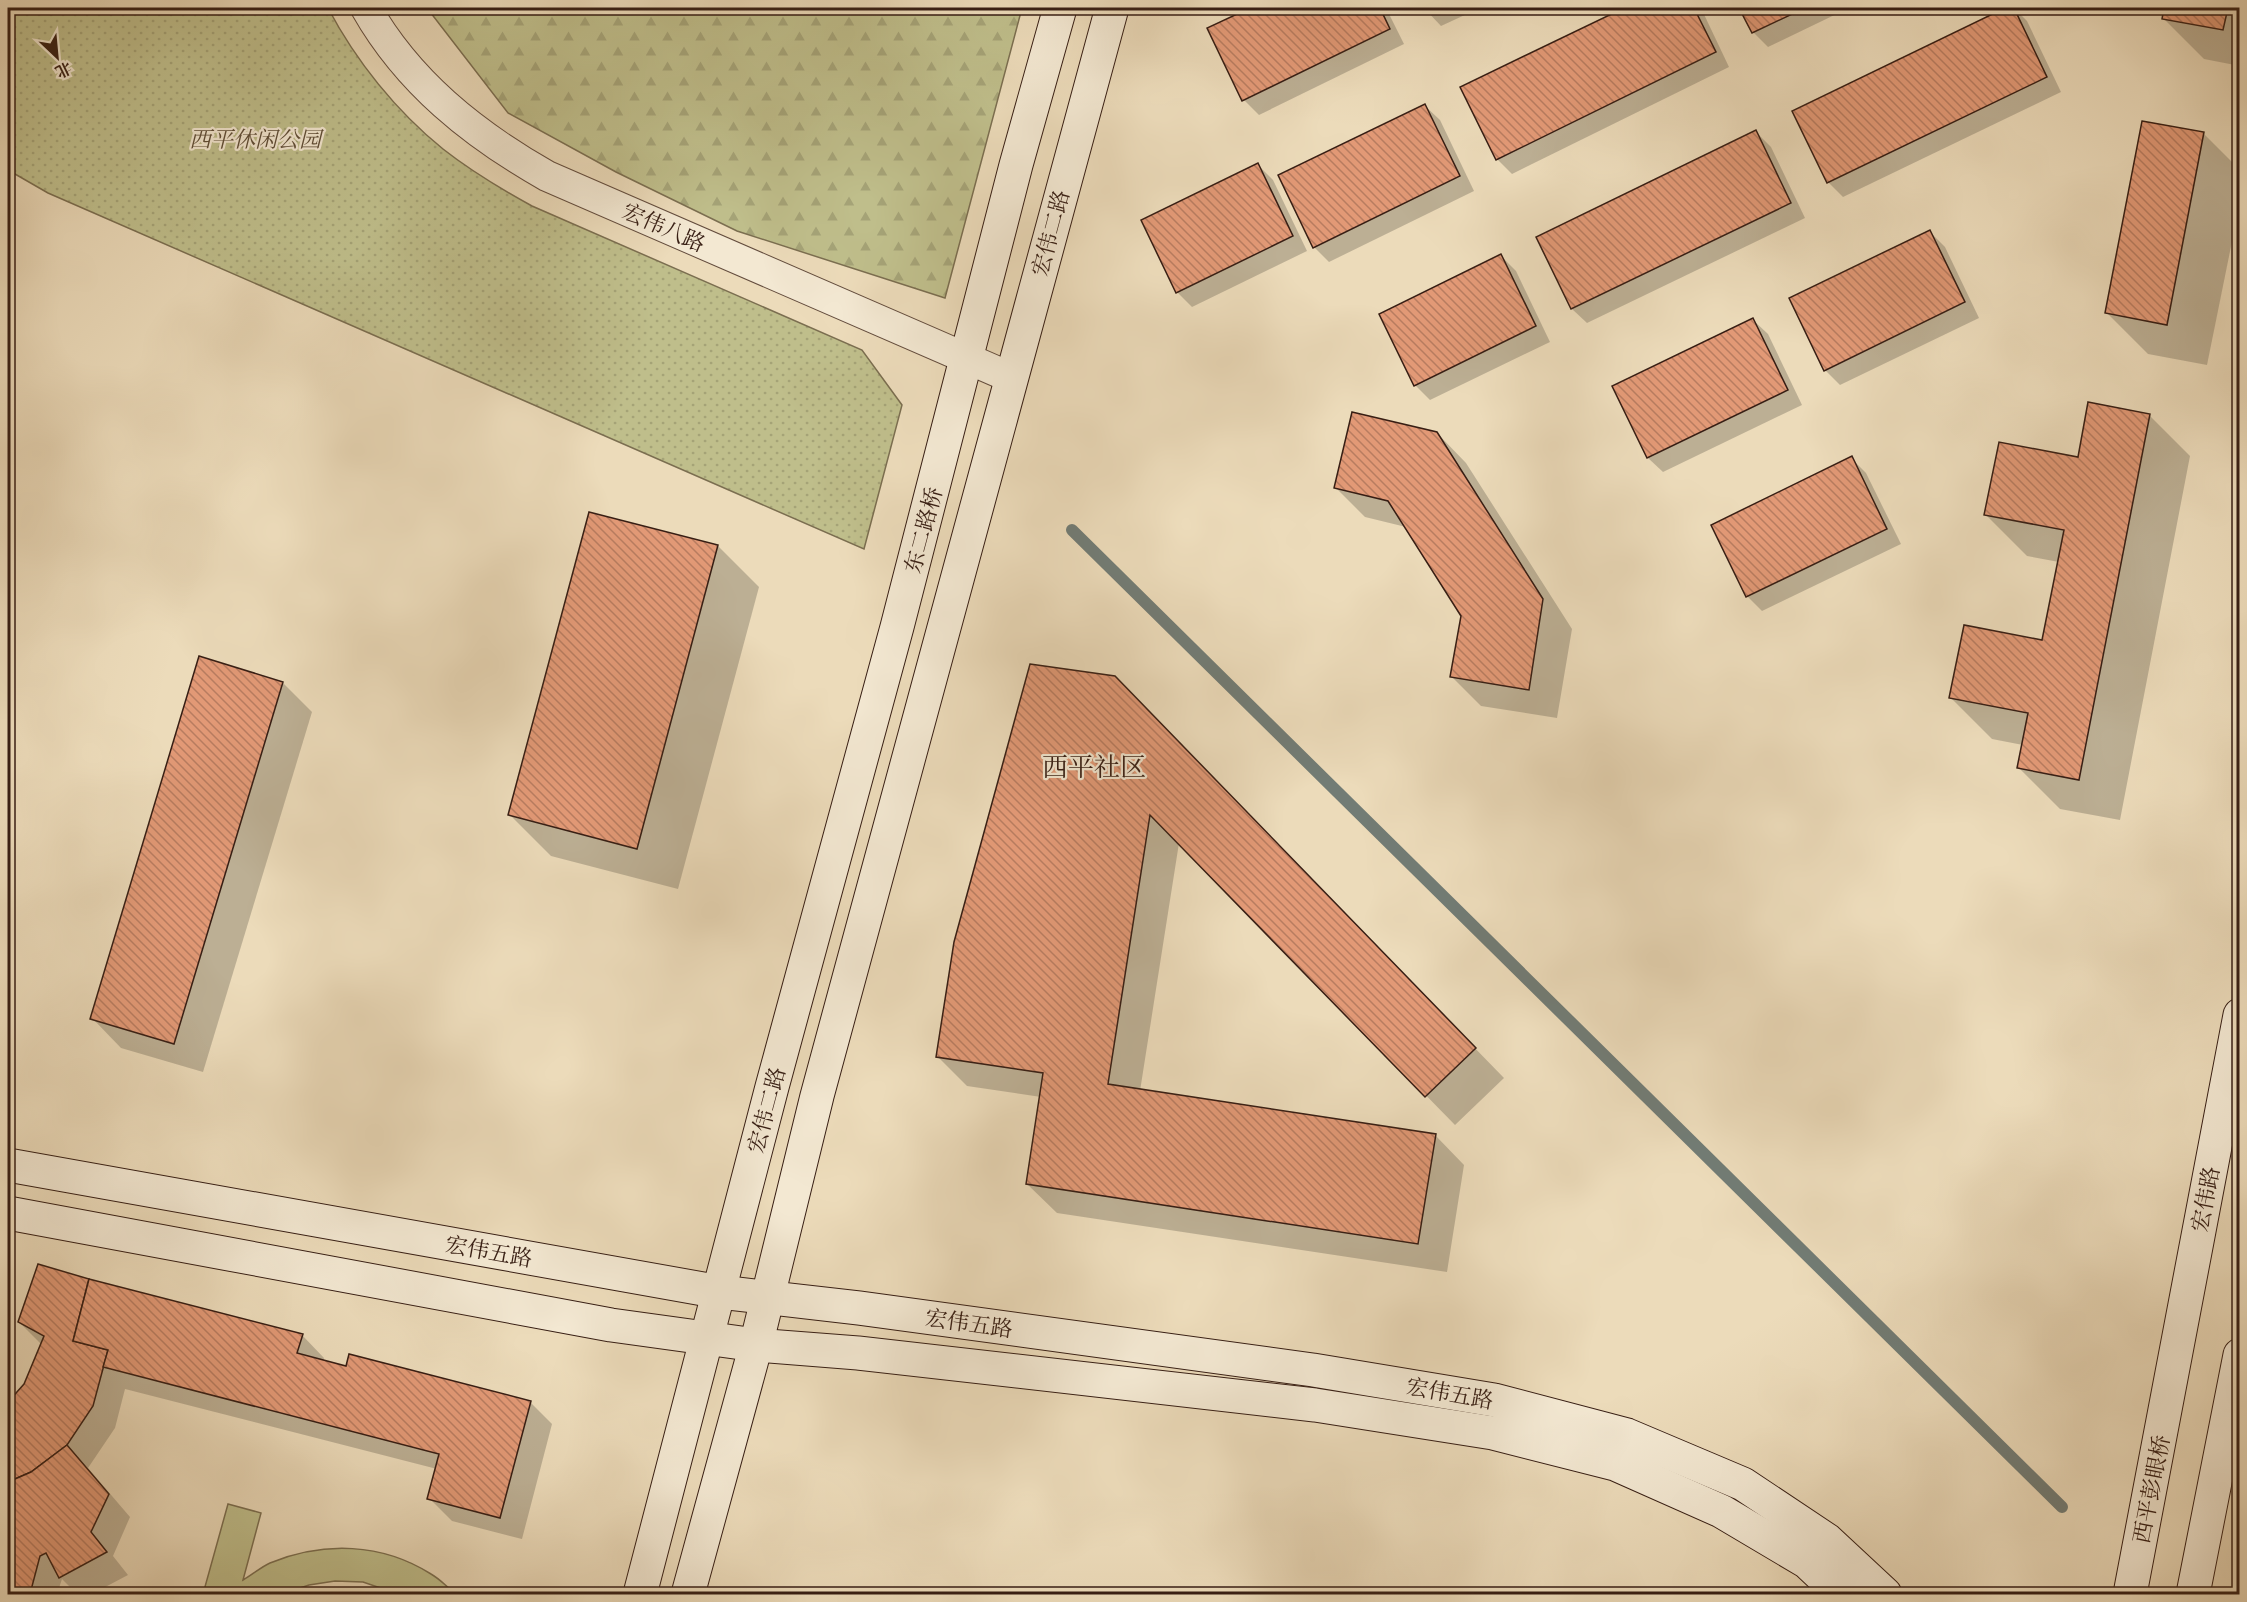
<svg xmlns="http://www.w3.org/2000/svg" width="2247" height="1602" font-family="'Libre Bodoni','Noto Serif SC',serif">
  <style>
    .forest { fill: url(#forest-firs); stroke: #7b6e50; stroke-width: 1.5 }
    .park { fill: url(#park-dots); stroke: #7b6e50; stroke-width: 1.5 }
    .garden { fill: #bfbe8b; stroke: #7b6e50; stroke-width: 1.5 }
    .shadow { fill: #0003 }
    .lines { fill: none; stroke-linecap: round; stroke-linejoin: round }
    .stream { stroke: #727c75; stroke-width: 12 }
    .building { fill: url(#building-back-hatch); stroke: #371e14; stroke-width: 1.5 }
    .street-casing { stroke: #644d3e; stroke-width: 32 }
    .secondary-casing { stroke: #371e14; stroke-width: 35 }
    .street { stroke: #f3e8d2; stroke-width: 30 }
    .secondary { stroke: #f3e8d2; stroke-width: 33 }
    .labels { text-anchor: middle; stroke-width: 4.5; stroke-linejoin: round; paint-order: stroke }
    .park-label { font-size: 22px; font-style: italic; fill: #604e38; stroke: #f3e8d2 }
    .street-label { font-size: 22px; fill: #371e14; stroke: #f3e8d2 }
    .quarter-label { font-size: 26px; fill: #371e14; stroke: #f3e8d2 }
  </style>
  <defs>
    <pattern id="forest-firs" width="22" height="20" patternUnits="userSpaceOnUse" patternTransform="scale(1.5)"><rect width="22" height="20" fill="#bfbe8b"/><path d="M5 1l3.5 6h-7zM16 11l3.5 6h-7z" fill="#a5a377"/></pattern>
    <pattern id="park-dots" width="8" height="8" patternUnits="userSpaceOnUse" patternTransform="scale(1.5)"><rect width="8" height="8" fill="#bfbe8b"/><path d="M2 2h.1M6 6h.1" fill="none" stroke="#a5a377" stroke-width="1.8" stroke-linecap="round"/></pattern>
    <pattern id="building-back-hatch" width="6" height="6" patternUnits="userSpaceOnUse" patternTransform="scale(1.5)"><rect width="6" height="6" fill="#e29976"/><path d="M-1 5l2 2M0 0l6 6M5-1l2 2" fill="none" stroke="#b87c60"/></pattern>
  </defs>
  <rect width="100%" height="100%" fill="#ecdbba"/>
  <filter id="stains"><feTurbulence type="fractalNoise" baseFrequency=".00333" numOctaves="4"/><feColorMatrix values="0 0 0 0 .2 0 0 0 0 .09 0 0 0 0 .02 0 0 0 .5 -.17"/></filter>
  <radialGradient id="worn" r=".72"><stop offset=".6" stop-color="#630" stop-opacity="0"/><stop offset="1" stop-color="#630" stop-opacity=".3"/></radialGradient>
  <!-- forest -->
  <path class="forest" d="M427 8H1022L945 298 737 231 616 172 508 113Z"/>
  <!-- park -->
  <path class="park" d="M8 8H328C356 61 396 111 443 149 471 171 501 189 532 206L862 350 902 405 864 549 48 193 8 170Z"/>
  <!-- garden -->
  <path class="garden" d="M228 1504 261 1513 243 1580C252 1575 261 1567 270 1563 324 1541 382 1543 431 1574 440 1579 448 1588 456 1594H398L363 1582 335 1581 309 1585 282 1594H203Z"/>
  <!-- shadow -->
  <g class="shadow">
    <path d="M1254 8H1386L1404 44 1259 115 1244 100 1209 29Z"/>
    <path d="M1424 8H1480L1441 26Z"/>
    <path d="M1627 8H1701L1729 67 1512 174 1497 159 1462 87Z"/>
    <path d="M1741 8H1849L1768 47 1753 32Z"/>
    <path d="M2009 8H2014L2027 21 2061 92 1843 197 1828 182 1794 112Z"/>
    <path d="M2165 8H2240V66L2204 59 2163 18Z"/>
    <path d="M1425 106 1440 120 1474 191 1329 262 1314 247Z"/>
    <path d="M1756 132 1771 147 1805 218 1587 323 1572 309 1538 238Z"/>
    <path d="M2204 134 2240 170V202L2207 365 2148 354 2107 313Z"/>
    <path d="M1258 165 1273 180 1307 251 1192 307 1177 292Z"/>
    <path d="M1930 232 1945 247 1979 318 1840 385 1825 370 1791 299Z"/>
    <path d="M1501 256 1516 271 1550 342 1430 400 1415 385Z"/>
    <path d="M1753 320 1768 334 1802 405 1663 472 1648 458 1614 387Z"/>
    <path d="M2149 415 2190 456 2120 820 2060 809 2019 768 2023 745 1992 739 1951 698 2043 642 2059 562 2027 556 1986 515Z"/>
    <path d="M1437 433 1466 463 1572 629 1557 718 1481 706 1452 677 1463 615 1406 527 1365 517 1336 488Z"/>
    <path d="M1851 458 1866 473 1901 544 1762 611 1747 596 1713 526Z"/>
    <path d="M590 513 718 546 759 587 678 889 551 856 509 814Z"/>
    <path d="M283 683 312 712 203 1072 121 1048 92 1018Z"/>
    <path d="M1144 708 1504 1078 1455 1125 1179 843 1140 1091 1435 1135 1464 1165 1447 1272 1057 1213 1027 1184 1041 1097 967 1086 938 1057Z"/>
    <path d="M19 1322 302 1335 324 1358 323 1362 530 1402 552 1424 522 1539 452 1521 429 1498 437 1469 125 1389 115 1428 88 1468 130 1517 113 1556 128 1575 92 1594H77L62 1579 57 1594H8V1404L26 1385 42 1345Z"/>
  </g>
  <g class="lines">
    <!-- stream -->
    <path class="stream" d="M1072 530 2062 1507"/>
  </g>
  <!-- building -->
  <g class="building">
    <path d="M1250 8H1380L1390 29 1242 101 1207 28Z"/>
    <path d="M1624 8H1694L1716 52 1496 160 1460 87Z"/>
    <path d="M1739 8H1805L1752 33Z"/>
    <path d="M2005 8H2014L2047 77 1827 183 1792 111Z"/>
    <path d="M2164 8H2228L2223 30 2162 19Z"/>
    <path d="M1425 104 1460 176 1313 248 1278 175Z"/>
    <path d="M2142 121 2204 132 2167 325 2105 313Z"/>
    <path d="M1756 130 1791 203 1571 309 1536 237Z"/>
    <path d="M1258 163 1293 236 1176 293 1141 220Z"/>
    <path d="M1930 230 1965 302 1824 371 1789 298Z"/>
    <path d="M1501 254 1536 326 1414 386 1379 314Z"/>
    <path d="M1753 318 1788 390 1647 458 1612 386Z"/>
    <path d="M2088 402 2150 414 2079 780 2017 768 2028 713 1949 698 1964 625 2042 640 2064 530 1984 515 1999 442 2078 457Z"/>
    <path d="M1352 412 1437 432 1543 599 1529 690 1450 677 1461 616 1388 501 1334 488Z"/>
    <path d="M1852 456 1887 529 1746 597 1711 525Z"/>
    <path d="M589 512 718 545 637 849 508 815Z"/>
    <path d="M199 656 283 682 174 1044 90 1019Z"/>
    <path d="M1030 664 1115 676 1476 1048 1425 1097 1150 815 1108 1084 1436 1134 1418 1244 1026 1184 1043 1073 936 1057 954 942Z"/>
    <path d="M38 1264 89 1279 73 1341 108 1350 93 1406 67 1445 31 1472 8 1482V1402L24 1384 44 1336 18 1322Z"/>
    <path d="M89 1279 303 1334 297 1353 346 1366 349 1354 531 1401 500 1518 427 1499 439 1454 103 1367 108 1350 73 1341Z"/>
    <path d="M67 1445 109 1494 91 1532 107 1552 59 1578 46 1553 40 1556 30 1594H8V1482L31 1472Z"/>
  </g>
  <g class="lines">
    <!-- street casing -->
    <g class="street-casing">
      <path id="street" d="M366 8C408 82 473 134 547 176L1012 378"/>
    </g>
    <!-- secondary casing -->
    <g class="secondary-casing">
      <g id="secondary">
        <path d="M8 1165 720 1292 859 1308 1313 1370 1494 1400 1627 1435 1743 1484 1827 1540 1885 1594"/>
        <path d="M8 1213 611 1325 756 1345 858 1353 1315 1405 1493 1433 1615 1464 1721 1511 1807 1562 1841 1594"/>
        <path d="M640 1594 772 1087 897 627 1016 165 1060 8"/>
        <path d="M688 1594 756 1345 817 1096 1112 8"/>
        <path d="M2130 1594 2240 1015"/>
        <path d="M2193 1594 2240 1355"/>
      </g>
    </g>
    <!-- street -->
    <use href="#street" class="street"/>
    <!-- secondary -->
    <use href="#secondary" class="secondary"/>
  </g>
  <g class="labels">
    <!-- park labels -->
    <g class="park-label">
      <text x="255" y="147">西平休闲公园</text>
    </g>
    <!-- street labels -->
    <g class="street-label">
      <text transform="translate(664 227) rotate(24)" y="8">宏伟八路</text>
      <text transform="translate(1050 233) rotate(-75)" y="8">宏伟二路</text>
      <text transform="translate(923 530) rotate(-75)" y="8">东二路桥</text>
      <text transform="translate(766 1110) rotate(-75)" y="8">宏伟二路</text>
      <text transform="translate(2205 1199) rotate(-79)" y="8">宏伟路</text>
      <text transform="translate(489 1251) rotate(10)" y="8">宏伟五路</text>
      <text transform="translate(969 1323) rotate(8)" y="8">宏伟五路</text>
      <text transform="translate(1450 1393) rotate(10)" y="8">宏伟五路</text>
      <text transform="translate(2151 1489) rotate(-79)" y="8">西平彭眼桥</text>
    </g>
    <!-- quarter labels -->
    <g class="quarter-label">
      <text x="1094" y="776">西平社区</text>
    </g>
  </g>
  <!-- margin -->
  <rect width="2247" height="1602" fill="none" stroke="#ecdbba" stroke-width="30"/>
  <rect x="9" y="9" width="2229" height="1584" fill="none" stroke="#371e14" stroke-width="3"/>
  <rect x="15" y="15" width="2217" height="1572" fill="none" stroke="#371e14" stroke-width="1.5"/>
  <!-- north arrow -->
  <g transform="translate(57 57) rotate(154)" stroke="#f3e8d2" stroke-width="4.5" paint-order="stroke">
  <path d="M0-4.5L10 22L0 15L-10 22Z" fill="#371e14"/>
  <text y="-9" font-size="16" font-weight="bold" text-anchor="middle" fill="#371e14">北</text>
  </g>
  <rect width="100%" height="100%" filter="url(#stains)"/>
  <rect width="100%" height="100%" fill="url(#worn)"/>
</svg>
